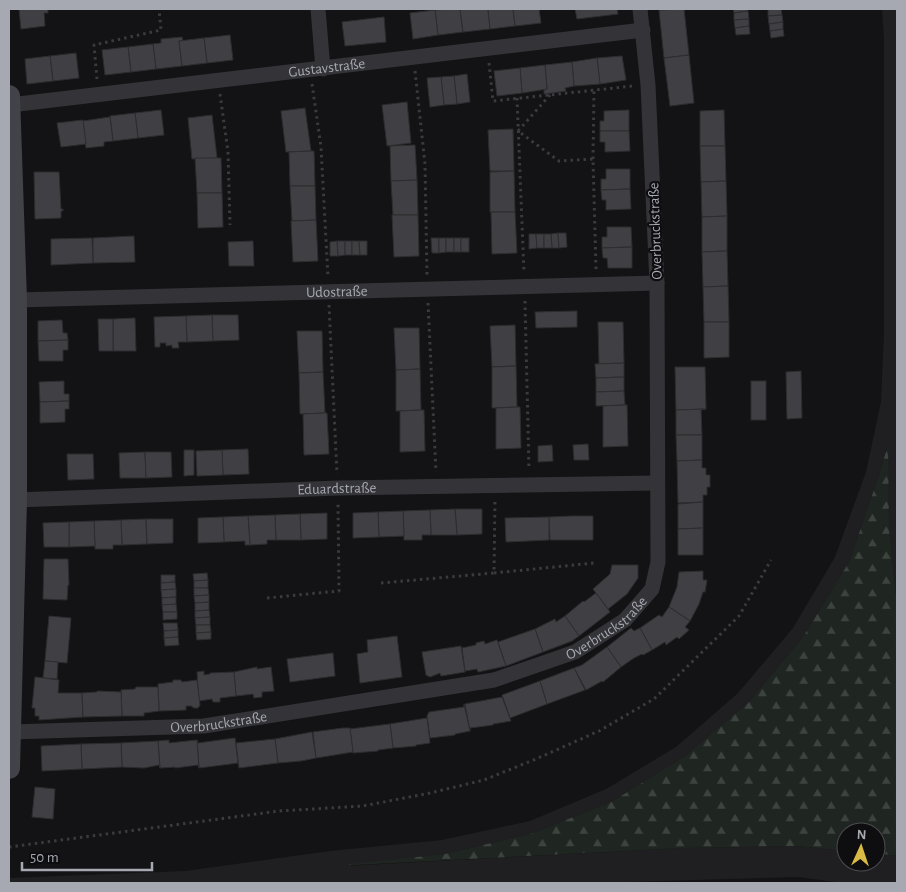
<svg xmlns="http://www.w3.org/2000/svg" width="906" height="892" font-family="'Alegreya Sans',sans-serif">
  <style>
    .built { fill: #1f1f21 }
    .forest { fill: url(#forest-firs) }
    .building { fill: #404044; stroke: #2d2d2f }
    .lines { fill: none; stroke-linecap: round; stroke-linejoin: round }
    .path { stroke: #3a3b3f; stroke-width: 3; stroke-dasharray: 2.5 4; stroke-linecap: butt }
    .street { stroke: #343438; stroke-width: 15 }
    .secondary { stroke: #424348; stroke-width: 22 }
    .labels { text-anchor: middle; stroke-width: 4.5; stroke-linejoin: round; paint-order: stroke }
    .street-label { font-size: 15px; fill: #a6a8b2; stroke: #0e0d0f }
  </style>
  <defs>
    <pattern id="forest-firs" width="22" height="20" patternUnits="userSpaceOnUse" patternTransform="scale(1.25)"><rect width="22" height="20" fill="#1f2621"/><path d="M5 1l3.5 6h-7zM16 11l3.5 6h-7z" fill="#3d433f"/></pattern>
  </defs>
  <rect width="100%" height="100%" fill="#131214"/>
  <!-- built -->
  <path class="built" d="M882 9H897V607L889 528 887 446 879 475 849 562 803 637 748 703 685 756 613 801 533 833 445 854 344 866 683 848 798 846 846 851V862H876V853L897 856V883H843L798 877 594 883H9V878L185 871 330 851 442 840 530 821 606 789 676 747 738 693 793 628 835 557 866 472 881 402 884 332V39Z"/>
  <!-- forest -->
  <path class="forest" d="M888 444 889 528 897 607V856L876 853V832H846V851L798 846 683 848 334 866 445 854 533 833 613 801 685 756 748 703 803 637 849 562 879 475Z"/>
  <!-- building -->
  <g class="building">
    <path d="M19 9H48V13H44L45 26 21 29Z"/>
    <path d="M450 9H460L463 32 438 35 435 10Z"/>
    <path d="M460 9H488L490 29 463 32Z"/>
    <path d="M488 9H513L515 26 490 29Z"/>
    <path d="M513 9H539L541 23 515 26Z"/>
    <path d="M575 9H617L618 14 577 19Z"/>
    <path d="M684 9 689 55 664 58 659 10Z"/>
    <path d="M733 9H747L748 11 734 13Z"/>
    <path d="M768 9H781L782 15 768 16Z"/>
    <path d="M435 10 438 35 413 39 410 13Z"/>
    <path d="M748 11 749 19 734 20V13Z"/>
    <path d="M782 15 783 22 769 24 768 16Z"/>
    <path d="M384 17 386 42 345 46 342 22Z"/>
    <path d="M749 19V26L735 28 734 20Z"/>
    <path d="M783 22V29L770 31 769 24Z"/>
    <path d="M749 26 750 34 736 35 735 28Z"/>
    <path d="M783 29 784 36 771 38 770 31Z"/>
    <path d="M230 35 233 60 207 63 204 38Z"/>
    <path d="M182 37 183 41H179L182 66 156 69 153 44 161 43V39Z"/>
    <path d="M204 38 207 63 182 66 179 41Z"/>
    <path d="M153 44 156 69 131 72 128 47Z"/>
    <path d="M128 47 131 72 105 75 102 50Z"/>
    <path d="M76 53 79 78 53 81 50 56Z"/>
    <path d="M689 55 694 103 670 106 664 58Z"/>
    <path d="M50 56 53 81 27 84 25 59Z"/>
    <path d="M622 56 626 80 600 84 597 58Z"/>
    <path d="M597 58 600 84 574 86 572 62Z"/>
    <path d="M572 62 574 86 565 88 566 91 544 94V89H547L545 65Z"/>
    <path d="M545 65 547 89 522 93 520 68Z"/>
    <path d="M520 68 522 93 497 96 494 71Z"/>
    <path d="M467 74 470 102 457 104 454 76Z"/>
    <path d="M454 76 457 104 444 105 441 77Z"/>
    <path d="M441 77 444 105 430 107 427 78Z"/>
    <path d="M407 102 411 143 387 146 382 105Z"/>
    <path d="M305 108 311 151 286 152 281 111Z"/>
    <path d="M161 110 164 135 138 138 135 113Z"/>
    <path d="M629 110V131H600V121H604V111Z"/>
    <path d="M724 110 725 146H700V111Z"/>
    <path d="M135 113 138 138 113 141 110 116Z"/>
    <path d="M212 115 217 158 192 159 188 118Z"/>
    <path d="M110 117 113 141 104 142V146L86 148 83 121Z"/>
    <path d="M83 120 86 144 61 147 57 123Z"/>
    <path d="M513 129 514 171H490L488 130Z"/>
    <path d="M600 131H629L630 151 605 152V142H600Z"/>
    <path d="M415 145 417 180 391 181 390 146Z"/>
    <path d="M700 146H725L726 181 701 182Z"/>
    <path d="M311 151H314L315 186H290L289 152Z"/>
    <path d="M195 158H221L222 193H197Z"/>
    <path d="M606 169H630V189L601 190V179H606Z"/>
    <path d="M514 171 515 212H490V172Z"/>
    <path d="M34 172H59L61 209H63V211H61V218L35 219Z"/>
    <path d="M417 180 418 215H393L391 181Z"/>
    <path d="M726 181 727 216 702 217 701 182Z"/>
    <path d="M290 186H315L316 220 292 221Z"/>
    <path d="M630 189 631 209 606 210V200H602L601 190Z"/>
    <path d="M197 193H222L223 227 198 228Z"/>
    <path d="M491 212H515L517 253 492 254Z"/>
    <path d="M392 215H418L419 256 394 257Z"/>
    <path d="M727 216V251L702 252V217Z"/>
    <path d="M316 220 318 261 293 262 291 221Z"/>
    <path d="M607 227H631L632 247 602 248V237H607Z"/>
    <path d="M558 233 559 248H552L551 234Z"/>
    <path d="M558 233H566L567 247 559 248Z"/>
    <path d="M529 234H536L537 248 529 249Z"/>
    <path d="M536 234H544V248H537Z"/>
    <path d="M544 234H551L552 248H544Z"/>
    <path d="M134 236 135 262 93 263V238Z"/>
    <path d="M92 238 93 263 51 265V239Z"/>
    <path d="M431 238H439V253H432Z"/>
    <path d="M439 238H446V252L439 253Z"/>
    <rect x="446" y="238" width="8" height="14"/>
    <rect x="454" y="238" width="7" height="14"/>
    <rect x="461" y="238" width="8" height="14"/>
    <path d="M253 241 254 266H229L228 242Z"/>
    <path d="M337 241H345V255L338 256Z"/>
    <path d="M337 241 338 256H330V242Z"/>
    <rect x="345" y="241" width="7" height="14"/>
    <path d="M352 241H359L360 255H352Z"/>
    <path d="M359 241H367V255H360Z"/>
    <path d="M632 247V268H608L607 258H603L602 248Z"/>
    <path d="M727 251 728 286 703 287 702 252Z"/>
    <path d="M728 286 729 322H704L703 287Z"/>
    <path d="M577 311V327L536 328 535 312Z"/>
    <path d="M212 315H238L239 340 213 341Z"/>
    <path d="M212 315 213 341 187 342 186 316Z"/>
    <path d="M186 316 187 342H178L179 348H172V345L166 346V343H160V347H155L154 317Z"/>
    <path d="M135 318 136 351H113V319Z"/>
    <path d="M98 319H113V351H99Z"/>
    <path d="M62 320 63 333H67L68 340 38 341V321Z"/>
    <path d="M598 322H623L624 363 599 364Z"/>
    <path d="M704 322H729V357L704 358Z"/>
    <path d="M515 325 516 366 492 367 490 326Z"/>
    <path d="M394 328H419L420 369 396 370Z"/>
    <path d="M297 331H322L323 372 299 373Z"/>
    <path d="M68 340V350H63V361H39L38 341Z"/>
    <path d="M624 363V377L596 378 595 364Z"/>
    <path d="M516 366 517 407 492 408V367Z"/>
    <path d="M675 367H705L706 409 676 410Z"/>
    <path d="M420 369 421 410 396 411V370Z"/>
    <path d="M801 371 802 418 787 419 786 372Z"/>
    <path d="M323 372 325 413 300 414 299 373Z"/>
    <path d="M624 377V391L596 392V378Z"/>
    <path d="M64 381V394H69V401L40 402 39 382Z"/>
    <rect x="751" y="381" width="15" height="39"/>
    <path d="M624 391 625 405 596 406V392Z"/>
    <path d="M69 401V409H65V422L40 423V402Z"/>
    <path d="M625 405H627L628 446 603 447V406Z"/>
    <path d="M517 407H520L521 448 496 449V408Z"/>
    <path d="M706 409 701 410 702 435H676V410Z"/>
    <path d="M421 410H424L425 451 400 452V411Z"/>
    <path d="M325 413H327L329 454 304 455 303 414Z"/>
    <path d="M676 435H702V460L677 461Z"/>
    <path d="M588 444 589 460H574L573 445Z"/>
    <path d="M552 445 553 461 538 462V446Z"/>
    <path d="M248 449 249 474 223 475 222 450Z"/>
    <path d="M184 450H194V475L184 476Z"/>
    <path d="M222 450 223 475 197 476 196 451Z"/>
    <path d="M145 452 146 478H120L119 453Z"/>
    <path d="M145 452H171L172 477 146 478Z"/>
    <path d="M67 454H93L94 479 68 480Z"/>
    <path d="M702 460V468H706V475H710V487H707V495H703V502L678 503 677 461Z"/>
    <path d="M703 502V528L678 529V504Z"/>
    <path d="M455 509H482V534L457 535Z"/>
    <path d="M455 509 457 535H431L430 510Z"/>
    <path d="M430 510 431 535H422V540H404L403 511Z"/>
    <path d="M403 511 404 536 379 537 378 512Z"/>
    <path d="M378 512 379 537 353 538V513Z"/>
    <path d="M327 513V539L301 540 300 514Z"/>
    <path d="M300 514 301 540H276L275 515Z"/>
    <path d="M275 515 276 540H267V544L250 545 248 516Z"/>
    <path d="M248 516 250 545H245V541L224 542 223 517Z"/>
    <path d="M572 516H593V540H550L549 517Z"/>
    <path d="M223 517 224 542 198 543V518Z"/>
    <path d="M549 517V540L506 542 505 518Z"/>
    <path d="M146 519 147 544 122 545 121 520Z"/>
    <path d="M146 519H173V543L147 544Z"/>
    <path d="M121 520 122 545H113V549H95L94 521Z"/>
    <path d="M94 521 95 546 69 547V522Z"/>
    <path d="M69 522V547H44L43 523Z"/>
    <path d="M703 528V555H678V529Z"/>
    <path d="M44 559H68L69 585H68L67 600 43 599Z"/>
    <path d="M612 565H638V578L627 594 608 609 593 589 610 574Z"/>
    <path d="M703 571V580H707L705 592H703L699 604 690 621 669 607 677 587 679 572Z"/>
    <path d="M207 573 208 580 194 581 193 574Z"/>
    <path d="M161 575H175V582L161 583Z"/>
    <path d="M208 580V588H194V581Z"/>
    <path d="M175 582 176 589 161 590V583Z"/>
    <path d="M194 588H208L209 595 194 596Z"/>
    <path d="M176 589V597L162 598 161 590Z"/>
    <path d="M596 593 610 612 579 636 565 616 583 601 584 602Z"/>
    <path d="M209 595V602L195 603 194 596Z"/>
    <path d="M176 597V604L162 605V598Z"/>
    <path d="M209 602V610L195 611V603Z"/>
    <path d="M176 604 177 612H163L162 605Z"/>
    <path d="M669 607 690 621 685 627 689 630 679 639 677 637 666 645 665 642 652 650 640 628 659 615 662 617Z"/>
    <path d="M209 610 210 617 195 618V611Z"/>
    <path d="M163 612H177V619L163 620Z"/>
    <path d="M49 616 71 618 67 663 45 661Z"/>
    <path d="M565 616 579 636 572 641 543 652 535 629 555 619 556 622Z"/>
    <path d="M210 617V625H196L195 618Z"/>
    <path d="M163 623H177L178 630 164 631Z"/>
    <path d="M196 625H210L211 632 196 633Z"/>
    <path d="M631 628 634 631 640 628 652 650 643 655 642 654 634 658 621 667 607 647Z"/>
    <path d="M535 629 543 652 506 666 498 642Z"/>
    <path d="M178 630V637L164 638V631Z"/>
    <path d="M211 632V639L197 640 196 633Z"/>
    <path d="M397 636 402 677 360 683 357 654 368 652 367 640Z"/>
    <path d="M178 637 179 645 165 646 164 638Z"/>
    <path d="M497 640 506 666 478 672 477 669 465 671 462 648 476 645V643L484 641 485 644Z"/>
    <path d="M461 646 465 672 441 676 440 673 430 677 426 675 422 652Z"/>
    <path d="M607 647 621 667 603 682 602 681 586 690 574 668 582 665Z"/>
    <path d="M333 653 335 676 290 682 287 659Z"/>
    <path d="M45 661 58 662 57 679 43 678Z"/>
    <path d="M257 667V669L271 667 274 691 262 692V697L254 698 253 694 236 696 234 672Z"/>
    <path d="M574 668 585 690 547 704 540 681Z"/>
    <path d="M204 671V675L210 674V673L234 672 236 696 220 698V702H213L212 699 199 701 197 672Z"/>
    <path d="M35 677 59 680 58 693H82L83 717 39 720V716H35V708H32Z"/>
    <path d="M173 680H181L182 682 197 680 200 705 198 708H194L191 706H186V710L159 711 158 684 173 682Z"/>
    <path d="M540 681 547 704 510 718 502 695Z"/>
    <path d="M136 687H158L159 711 144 713V716H122L121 690 135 689Z"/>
    <path d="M97 691 121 692 122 716 83 717 82 693 97 692Z"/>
    <path d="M502 697 511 721 493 724V725L470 728V731L465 704Z"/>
    <path d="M464 704 470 731 455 734V735L430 738 427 716 429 712 464 707Z"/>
    <path d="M427 718 430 743 416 745V746L393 748 390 724Z"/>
    <path d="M390 724 393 748 378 750V751L353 753 350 729Z"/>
    <path d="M343 728H350L353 752 316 758 313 732Z"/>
    <path d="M312 732 316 758 301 761 278 763 275 739Z"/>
    <path d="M235 738 238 763 199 768 197 740 198 743Z"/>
    <path d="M275 739 278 763 239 768 236 743Z"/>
    <path d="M169 740V743L197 740 199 768 198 765 175 768V767L160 768 158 741Z"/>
    <path d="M158 741 160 768 159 765 144 768 122 767 121 743Z"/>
    <path d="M121 743 122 767 82 769 81 744Z"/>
    <path d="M81 744 82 769 42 771 41 746Z"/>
    <path d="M35 787 55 789 53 819 32 817Z"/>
  </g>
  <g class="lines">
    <!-- path -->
    <g class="path">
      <path d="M489 63 493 101 633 86"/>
      <path d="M415 71 425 164 427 275"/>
      <path d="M97 79 94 45 161 30 159 9"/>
      <path d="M312 84 321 147 328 277"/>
      <path d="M220 94 228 152 230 225"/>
      <path d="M550 95 518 131 559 161 593 159 596 269"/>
      <path d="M517 98 524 273"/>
      <path d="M593 159 594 90"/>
      <path d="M525 301 529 470"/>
      <path d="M428 303 436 472"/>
      <path d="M329 305 337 474"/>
      <path d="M494 573 594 563"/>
      <path d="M381 583 494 573 495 500"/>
      <path d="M267 598 339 591 338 503"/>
      <path d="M9 847 279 811 363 806 430 793 484 780 536 759 599 731 654 699 739 616 771 560"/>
    </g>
    <!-- street -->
    <g class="street">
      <path d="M318 9 323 69"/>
      <path id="s1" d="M10 105 643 30"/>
      <path id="s2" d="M16 300 657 283"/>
      <path id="s3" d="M16 500 338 488 657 483"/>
      <path id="s4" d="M11 732 204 726 494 680 575 652 625 620 652 589 658 562 657 283 648 85 640 9"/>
    </g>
    <!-- secondary -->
    <path class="secondary" d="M9 96 16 300V500L9 768"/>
  </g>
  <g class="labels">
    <!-- street labels -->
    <g class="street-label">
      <text dy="5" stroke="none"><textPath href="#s1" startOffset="319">Gustavstraße</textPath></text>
      <text transform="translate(655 231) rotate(-92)" y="5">Overbruckstraße</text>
      <text dy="5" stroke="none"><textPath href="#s2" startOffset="321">Udostraße</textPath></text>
      <text dy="5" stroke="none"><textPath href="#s3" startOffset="321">Eduardstraße</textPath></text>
      <text dy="5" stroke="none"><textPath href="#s4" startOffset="612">Overbruckstraße</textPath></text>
      <text dy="5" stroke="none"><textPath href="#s4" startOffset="208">Overbruckstraße</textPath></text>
    </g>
  </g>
  <!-- border -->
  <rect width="906" height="892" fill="none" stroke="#a6a8b2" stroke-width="20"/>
  <!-- north arrow -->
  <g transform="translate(861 847) rotate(3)"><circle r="24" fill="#0e0d0f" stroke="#4b4b50"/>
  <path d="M0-4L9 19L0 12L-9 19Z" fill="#d9ba45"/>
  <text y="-8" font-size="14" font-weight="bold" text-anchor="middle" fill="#a6a8b2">N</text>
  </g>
  <!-- scale -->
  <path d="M22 862v8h130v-8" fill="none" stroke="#a6a8b2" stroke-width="2.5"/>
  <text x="30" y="862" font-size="15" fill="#a6a8b2" stroke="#0e0d0f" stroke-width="4" paint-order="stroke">50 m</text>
</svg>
